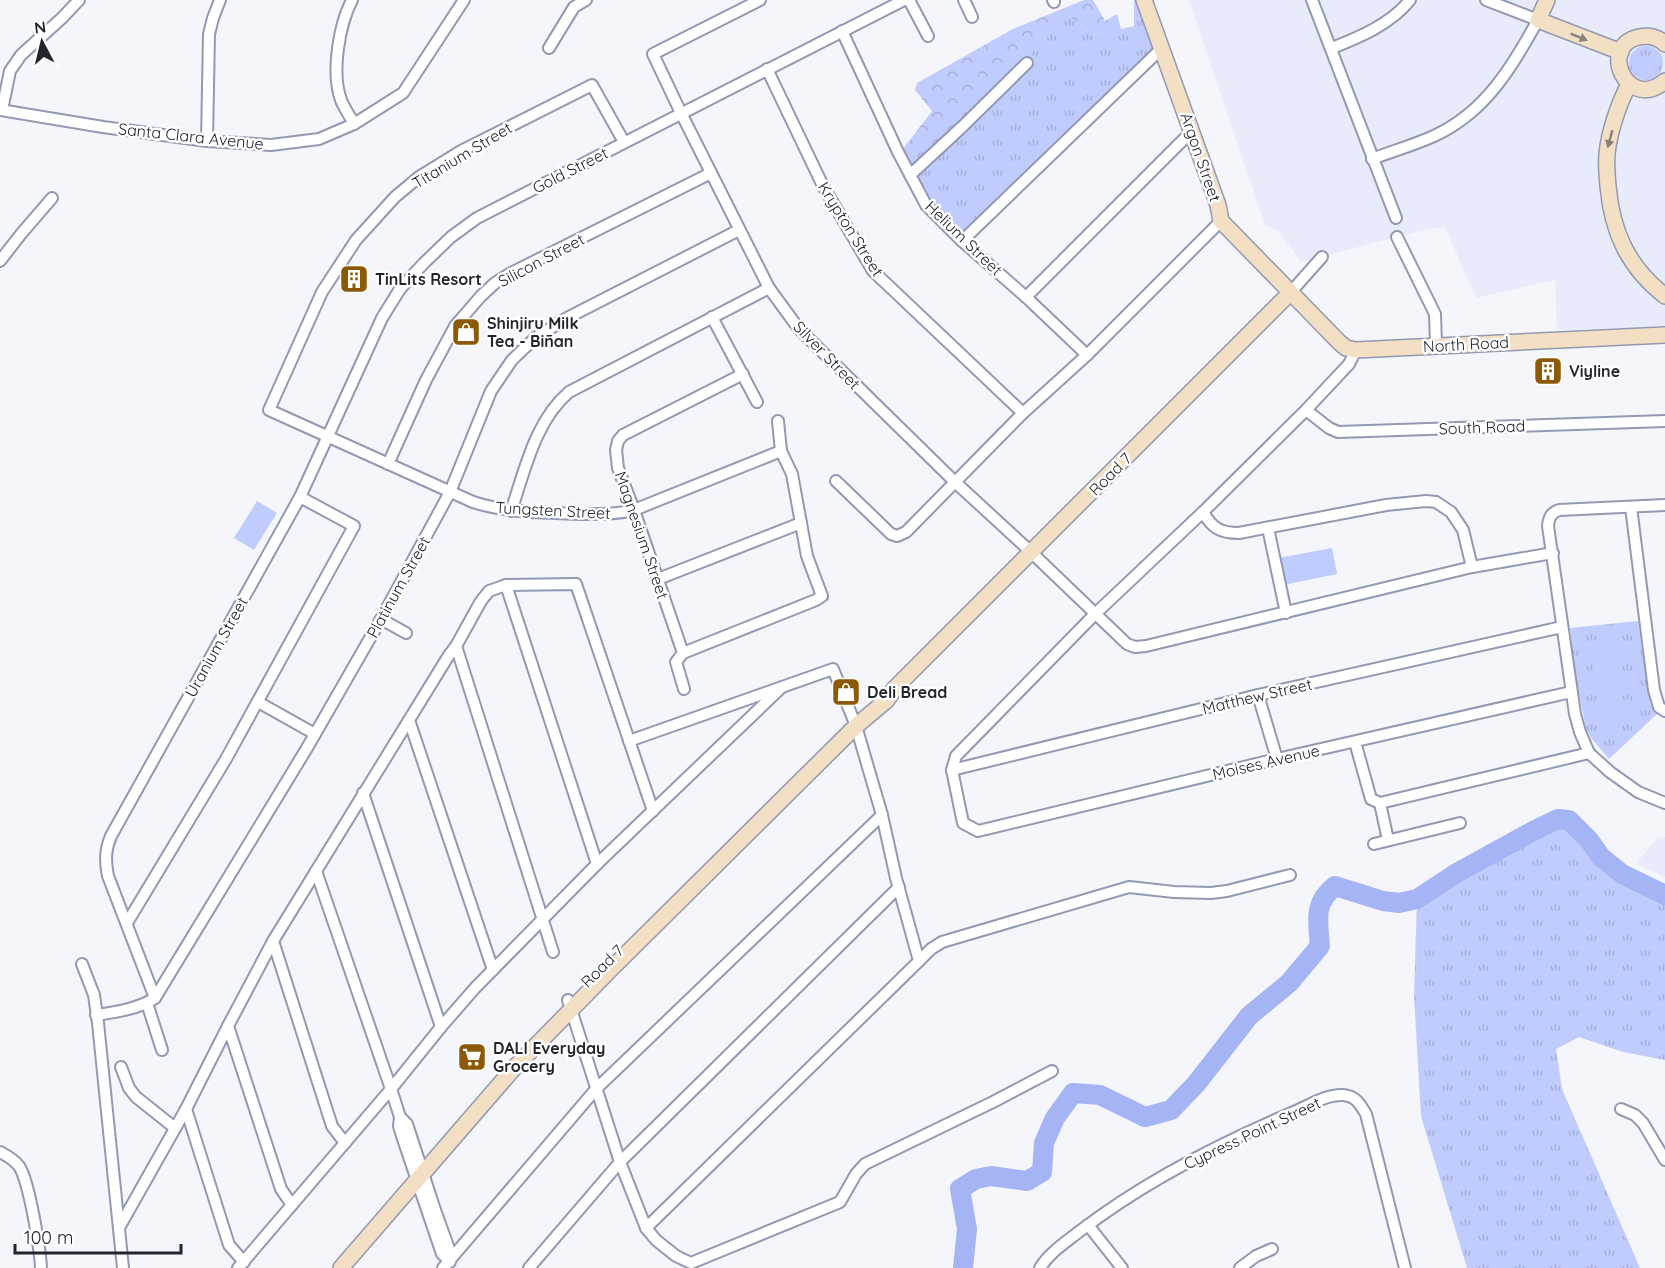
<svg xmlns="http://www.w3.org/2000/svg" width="1665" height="1268" font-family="Quicksand,sans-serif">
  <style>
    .built { fill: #e8ecfa }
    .grass { fill: url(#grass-tufts) }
    .forest { fill: url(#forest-crowns) }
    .garden { fill: #c0ccfd }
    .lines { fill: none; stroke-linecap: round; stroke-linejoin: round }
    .river { stroke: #a5b4f5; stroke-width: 20 }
    .street-casing { stroke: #9399b2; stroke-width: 14 }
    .secondary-casing { stroke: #9399b2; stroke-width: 18 }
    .street { stroke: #fff; stroke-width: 10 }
    .secondary { stroke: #f2dfc4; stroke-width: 15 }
    .oneway { fill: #8a8279 }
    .labels { text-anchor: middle; stroke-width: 5; stroke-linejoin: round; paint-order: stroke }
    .street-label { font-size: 16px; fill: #22242e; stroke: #fff }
    .poi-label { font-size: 16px; font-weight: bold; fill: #22242e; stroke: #fff; text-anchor: start }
  </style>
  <defs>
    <pattern id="grass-tufts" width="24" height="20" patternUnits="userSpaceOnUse" patternTransform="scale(1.5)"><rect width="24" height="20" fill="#c0ccfd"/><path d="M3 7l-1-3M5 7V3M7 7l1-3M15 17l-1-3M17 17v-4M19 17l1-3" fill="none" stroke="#a5afd9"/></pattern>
    <pattern id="forest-crowns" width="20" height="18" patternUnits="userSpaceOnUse" patternTransform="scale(1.5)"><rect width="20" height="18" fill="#c0ccfd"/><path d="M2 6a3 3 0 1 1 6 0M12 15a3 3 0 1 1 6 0" fill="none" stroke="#a5afd9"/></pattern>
  </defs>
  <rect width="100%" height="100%" fill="#f5f6fc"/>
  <!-- built -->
  <g class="built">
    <path d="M1189 0H1665V327L1557 330 1555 280 1476 298 1445 227 1419 231 1301 262 1279 232 1265 225Z"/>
    <path d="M1665 837V877L1636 864 1657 838Z"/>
  </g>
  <!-- grass -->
  <g class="grass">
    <path d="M1134 0H1142L1160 46 962 240 911 175 1060 23 1069 16 1095 35 1134 26Z"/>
    <circle cx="1646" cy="63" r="17"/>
    <path d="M1638 621 1648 693 1651 706 1657 714 1609 759 1591 738 1586 728 1576 679 1570 628Z"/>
    <path d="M1558 819 1569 820 1589 840 1601 857 1622 874 1665 895V1060L1623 1052 1579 1037 1556 1049 1562 1089 1640 1268H1467L1421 1116 1414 996 1417 899C1462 870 1509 842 1558 819Z"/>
  </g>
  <!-- forest -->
  <path class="forest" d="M1084 0H1093L1105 21 1117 14 1121 29 1095 35 1069 16 911 175 900 153 932 111 915 90 917 83 1013 29Z"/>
  <!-- garden -->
  <g class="garden">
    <path d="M257 501 277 513 254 550 234 538Z"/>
    <path d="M1332 548 1337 574 1283 585 1278 558Z"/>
    <path d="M1618 640 1625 689 1597 693 1591 644Z"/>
    <path d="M1630 699 1632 720 1592 725 1589 704Z"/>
  </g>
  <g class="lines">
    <!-- river -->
    <path class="river" d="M963 1268 967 1229 960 1189 976 1179 991 1176 1027 1181 1042 1172 1044 1143 1055 1118 1073 1093 1100 1095 1145 1117 1171 1110 1196 1084 1249 1016 1289 983 1320 946C1318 921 1313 903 1335 886L1383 901 1399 903 1417 899 1455 874 1535 830 1558 819 1569 820 1589 840 1601 857 1622 874 1665 895"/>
    <!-- street casing -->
    <g class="street-casing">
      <g id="street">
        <path d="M352 0C339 25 331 73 341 100 344 108 350 116 354 124"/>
        <path d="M760 0 653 54 681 113 769 288 799 329 955 482 1031 552 1127 644 1135 647 1146 646 1472 567 1553 553"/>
        <path d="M909 0 928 36"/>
        <path d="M964 0 972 17"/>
        <path d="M1053 0 1054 2"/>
        <path d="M1312 0 1396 218"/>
        <path d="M842 31 898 152 926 205 962 241 1026 297 1087 355"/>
        <path d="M549 48 574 7 586 0"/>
        <path d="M1332 48C1360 37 1391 24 1410 0"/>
        <path d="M767 69 823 186 873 271 1023 413"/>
        <path d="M0 110 103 127 207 141 271 145 319 139 354 124 403 93 464 0"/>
        <path d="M2 110 10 71 21 55 62 18 79 0"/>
        <path d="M207 141 209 34 213 18 220 0"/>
        <path d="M624 142 592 85 461 151 419 177 395 197 356 240 322 292 269 410 473 502C501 511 528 512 556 513 583 514 608 516 634 510L781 451"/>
        <path d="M1372 159C1393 151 1414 145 1434 136 1486 112 1511 68 1538 20L1486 0"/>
        <path d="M910 175 962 127 1027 63"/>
        <path d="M1397 237 1435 314 1436 345"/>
        <path d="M962 241 1162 48"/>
        <path d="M0 261 21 234 52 198"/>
        <path d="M1290 293 1322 257"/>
        <path d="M1026 297 1192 131"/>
        <path d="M712 317 757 402"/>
        <path d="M1356 350 1349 364 1306 410 1203 512 1095 614 956 756 952 770 963 823 978 831 1277 759 1571 692"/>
        <path d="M1306 410 1329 428 1338 432 1665 421"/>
        <path d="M388 464 426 380 455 326 481 296 495 283 511 273 711 173"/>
        <path d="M836 481 891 534 897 536 906 532 1023 413 1087 355 1221 221"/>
        <path d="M1665 505 1559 510C1551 513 1549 517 1548 526L1575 714 1580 732 1589 753 1610 772 1638 792 1665 803"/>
        <path d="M1631 507 1654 690 1659 707 1665 711"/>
        <path d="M511 511C525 470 535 421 569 392L769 288"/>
        <path d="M1203 512C1212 528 1220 533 1239 533L1386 505 1426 501 1436 502 1451 512 1463 530 1472 567"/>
        <path d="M1268 528 1286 613"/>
        <path d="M658 579 801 523"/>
        <path d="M506 585 597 864"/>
        <path d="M381 619 406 633"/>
        <path d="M456 646 553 952"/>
        <path d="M683 653 634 510 618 468 616 450 618 441 623 435 743 374"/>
        <path d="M684 689 676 662 683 653 816 600 822 596 807 556 792 474 781 451 778 421"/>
        <path d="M1258 695 1277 759"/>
        <path d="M258 702 315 734"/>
        <path d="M409 720 493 970"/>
        <path d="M629 741 833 669 856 726 882 815 896 878 919 961"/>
        <path d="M1355 742 1371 799 1380 803 1589 753"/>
        <path d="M952 770 1258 695 1562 627"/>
        <path d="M363 793 441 1027"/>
        <path d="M1380 803 1388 840"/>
        <path d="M1374 844 1460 823"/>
        <path d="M316 871 391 1089 400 1117 399 1126 403 1139 442 1254 449 1260"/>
        <path d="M127 923 226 759 354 526 300 497"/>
        <path d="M273 941 332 1126 345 1143"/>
        <path d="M82 964 94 995 98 1023 123 1268"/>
        <path d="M155 998 108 876C105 861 105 850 111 836L300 497 382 318 400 289 424 263 451 237 477 218 904 0"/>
        <path d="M568 1000 620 1162 646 1228 656 1240 676 1256 691 1263 840 1202 856 1174 865 1164 993 1102 1052 1071"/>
        <path d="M147 1003 162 1050"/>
        <path d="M96 1015C116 1012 138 1009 155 998L307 748 381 619 450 492 491 391 512 360 535 338 567 318 739 230"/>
        <path d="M228 1026 281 1189 292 1205"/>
        <path d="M121 1067 129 1088 136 1097 175 1128"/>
        <path d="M186 1109 229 1245 244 1262"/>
        <path d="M1621 1109 1635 1115 1643 1123 1665 1160"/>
        <path d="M400 1117 407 1124 434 1207 449 1249 450 1262"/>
        <path d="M0 1152C6 1155 15 1161 19 1166 29 1181 40 1248 41 1268"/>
        <path d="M1088 1225 1122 1268"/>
        <path d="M120 1226 186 1109 228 1026 273 941 449 655 456 646 481 601 489 591 506 585 576 584 653 811"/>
        <path d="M646 1228 919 961 931 949 942 942 1129 887 1174 892 1211 893 1227 891 1290 875"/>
        <path d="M238 1268 391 1089 441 1027 475 988 597 864 782 687"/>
        <path d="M443 1268 596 1089 882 815"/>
        <path d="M529 1268 620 1162 899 887"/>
        <path d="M1040 1268C1049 1253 1066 1242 1080 1231 1145 1181 1220 1143 1296 1111 1310 1105 1327 1094 1343 1095 1356 1096 1360 1104 1366 1114L1405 1268"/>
        <path d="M1240 1268 1256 1256 1272 1249"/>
      </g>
    </g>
    <!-- secondary casing -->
    <g class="secondary-casing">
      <g id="secondary">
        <path d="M1144 0 1218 205 1221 221 1340 343 1346 348 1356 350 1665 335"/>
        <path d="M1547 0 1538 20 1621 52"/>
        <path d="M1665 44C1658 37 1649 35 1639 37 1597 46 1628 113 1665 81"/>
        <path d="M1629 84C1619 103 1609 132 1607 154 1606 164 1607 175 1608 186 1612 232 1628 267 1665 296"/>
        <path d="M341 1268 514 1068 611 969 856 726 887 700 895 688 1290 293"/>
      </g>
    </g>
    <!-- street -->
    <use href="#street" class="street"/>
    <!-- secondary -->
    <use href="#secondary" class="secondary"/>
  </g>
  <!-- one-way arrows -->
  <defs><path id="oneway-solid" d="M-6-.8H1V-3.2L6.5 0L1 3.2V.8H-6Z" transform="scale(1.5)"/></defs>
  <g class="oneway">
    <use href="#oneway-solid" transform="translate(1579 37) rotate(22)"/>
    <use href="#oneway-solid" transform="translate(1610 139) rotate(105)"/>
  </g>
  <!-- icons -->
  <defs>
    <g id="building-square" transform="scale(1.5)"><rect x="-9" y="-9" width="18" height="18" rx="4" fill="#8c5a05" stroke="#fff"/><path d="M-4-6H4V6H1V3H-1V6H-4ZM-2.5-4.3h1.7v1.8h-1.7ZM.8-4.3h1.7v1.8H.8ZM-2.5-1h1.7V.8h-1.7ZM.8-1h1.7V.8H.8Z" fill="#fff"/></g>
    <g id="shop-square" transform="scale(1.5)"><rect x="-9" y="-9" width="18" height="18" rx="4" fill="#8c5a05" stroke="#fff"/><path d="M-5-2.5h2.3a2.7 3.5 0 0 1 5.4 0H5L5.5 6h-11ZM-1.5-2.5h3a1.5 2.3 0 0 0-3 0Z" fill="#fff"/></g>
    <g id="supermarket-square" transform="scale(1.5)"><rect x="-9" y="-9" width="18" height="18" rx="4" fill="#8c5a05" stroke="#fff"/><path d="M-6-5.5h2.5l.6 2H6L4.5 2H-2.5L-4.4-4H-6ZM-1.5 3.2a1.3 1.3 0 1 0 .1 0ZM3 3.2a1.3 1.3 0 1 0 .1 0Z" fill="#fff"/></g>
  </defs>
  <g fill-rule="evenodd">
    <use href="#building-square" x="354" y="279"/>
    <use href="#shop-square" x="466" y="332"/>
    <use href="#building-square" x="1548" y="371"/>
    <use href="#shop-square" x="846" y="692"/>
    <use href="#supermarket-square" x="472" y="1057"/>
  </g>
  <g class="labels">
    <!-- street labels -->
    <g class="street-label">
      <text transform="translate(191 136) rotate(6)" y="6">Santa Clara Avenue</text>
      <text transform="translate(462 155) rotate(-31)" y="6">Titanium Street</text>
      <text transform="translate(1201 157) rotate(71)" y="6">Argon Street</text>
      <text transform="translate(570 170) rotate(-27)" y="6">Gold Street</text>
      <text transform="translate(851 229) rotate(58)" y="6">Krypton Street</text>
      <text transform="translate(964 238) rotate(44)" y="6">Helium Street</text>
      <text transform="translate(541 260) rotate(-28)" y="6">Silicon Street</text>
      <text transform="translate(1466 344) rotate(-3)" y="6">North Road</text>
      <text transform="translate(827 355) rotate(46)" y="6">Silver Street</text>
      <text transform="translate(1482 427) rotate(-2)" y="6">South Road</text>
      <text transform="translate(1110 474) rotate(-45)" y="6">Road 7</text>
      <text transform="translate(553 510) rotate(3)" y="6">Tungsten Street</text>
      <text transform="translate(642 535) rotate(71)" y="6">Magnesium Street</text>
      <text transform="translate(398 587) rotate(-61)" y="6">Platinum Street</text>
      <text transform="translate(216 647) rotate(-61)" y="6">Uranium Street</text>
      <text transform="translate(1257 696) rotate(-13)" y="6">Matthew Street</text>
      <text transform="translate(1266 762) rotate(-13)" y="6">Moises Avenue</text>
      <text transform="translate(602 966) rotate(-45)" y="6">Road 7</text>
      <text transform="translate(1252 1133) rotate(-25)" y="6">Cypress Point Street</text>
    </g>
    <!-- poi labels -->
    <g class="poi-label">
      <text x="375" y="285">TinLits Resort</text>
      <text x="487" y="329">Shinjiru Milk<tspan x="487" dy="18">Tea - Biñan</tspan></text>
      <text x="1569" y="377">Viyline</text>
      <text x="867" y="698">Deli Bread</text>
      <text x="493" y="1054">DALI Everyday<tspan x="493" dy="18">Grocery</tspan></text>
    </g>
  </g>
  <!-- north arrow -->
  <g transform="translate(42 42) rotate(353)" stroke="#ffffff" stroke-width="4.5" paint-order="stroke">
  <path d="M0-4.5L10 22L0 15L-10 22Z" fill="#22242e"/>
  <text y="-9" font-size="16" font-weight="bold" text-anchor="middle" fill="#22242e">N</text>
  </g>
  <!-- scale -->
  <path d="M15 1244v9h166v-9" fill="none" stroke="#22242e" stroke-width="3"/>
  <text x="24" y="1244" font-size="18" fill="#22242e" stroke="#ffffff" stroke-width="4.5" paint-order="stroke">100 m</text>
</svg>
